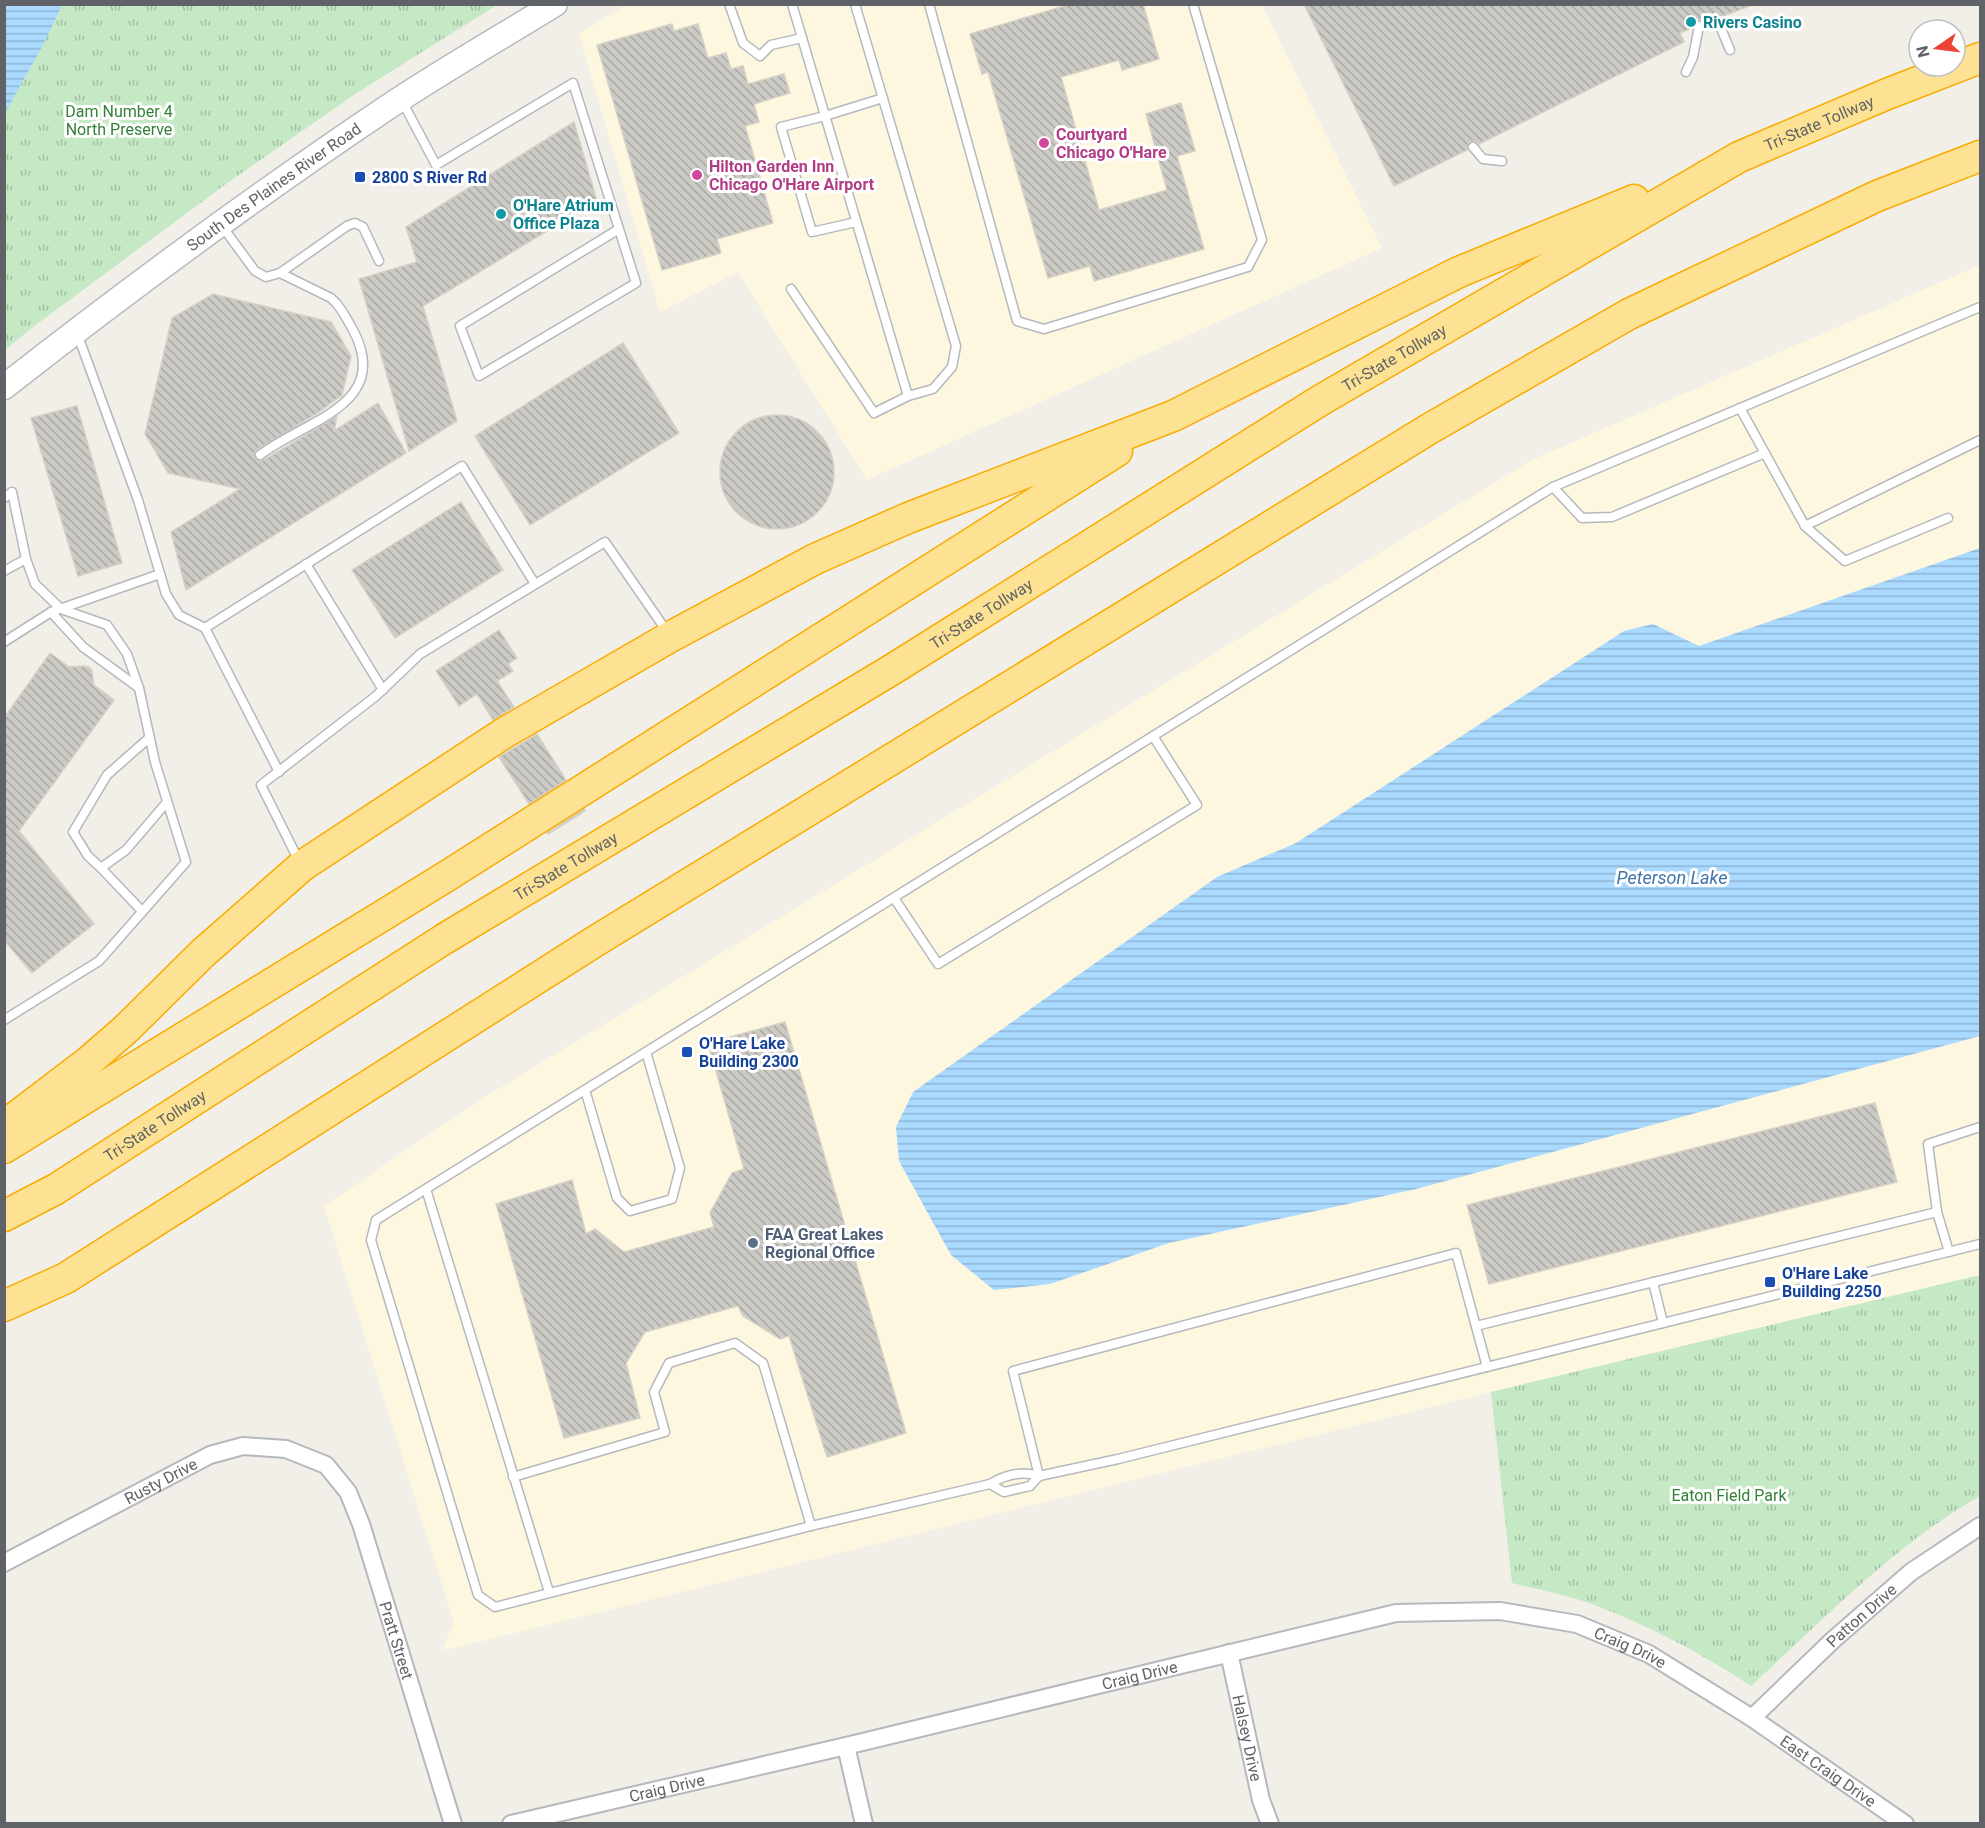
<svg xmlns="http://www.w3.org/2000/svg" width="1985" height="1828" font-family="Roboto,sans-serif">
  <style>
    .commercial { fill: #fef7e0 }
    .park { fill: url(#park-tufts) }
    .water { fill: url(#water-rules) }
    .building { fill: url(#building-back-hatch); stroke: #d6d1c6; stroke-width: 1.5 }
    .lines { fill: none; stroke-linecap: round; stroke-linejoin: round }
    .lane-casing { stroke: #b5b8bc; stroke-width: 11 }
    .street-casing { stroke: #b5b8bc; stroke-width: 20 }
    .secondary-casing { stroke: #b6babf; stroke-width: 27 }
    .highway-casing { stroke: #f9ab00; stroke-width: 33 }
    .lane { stroke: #fff; stroke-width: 8 }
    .street { stroke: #fff; stroke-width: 16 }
    .secondary { stroke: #fff; stroke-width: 24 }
    .highway { stroke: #fde293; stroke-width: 30 }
    .culture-dot { fill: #0f9aa8; stroke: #fff; stroke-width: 2 }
    .hotel-dot { fill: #d1479c; stroke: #fff; stroke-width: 2 }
    .transit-dot { fill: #1a4fb4; stroke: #fff; stroke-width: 2 }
    .service-dot { fill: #5c6f8a; stroke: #fff; stroke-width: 2 }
    .labels { text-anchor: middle; stroke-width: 6; stroke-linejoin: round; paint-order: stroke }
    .culture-label { font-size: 16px; font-weight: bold; fill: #0d838f; stroke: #fff; text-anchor: start }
    .park-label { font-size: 16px; fill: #348238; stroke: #fff }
    .street-label { font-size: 16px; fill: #5f6368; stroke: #fff }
    .hotel-label { font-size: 16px; font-weight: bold; fill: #b23c85; stroke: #fff; text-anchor: start }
    .transit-label { font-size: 16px; font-weight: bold; fill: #164399; stroke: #fff; text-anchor: start }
    .service-label { font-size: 16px; font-weight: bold; fill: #4e5e75; stroke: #fff; text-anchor: start }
    .water-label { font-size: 18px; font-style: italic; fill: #4174aa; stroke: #fff }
  </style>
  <defs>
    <pattern id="park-tufts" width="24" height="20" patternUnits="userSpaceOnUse" patternTransform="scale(1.5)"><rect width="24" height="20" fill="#c5e8c5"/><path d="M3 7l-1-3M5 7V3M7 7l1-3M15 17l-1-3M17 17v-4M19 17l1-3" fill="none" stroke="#a3c0a4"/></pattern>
    <pattern id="water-rules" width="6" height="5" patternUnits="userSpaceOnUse" patternTransform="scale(1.5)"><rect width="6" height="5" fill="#aadaff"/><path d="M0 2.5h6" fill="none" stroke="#8eb4d2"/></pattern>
    <pattern id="building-back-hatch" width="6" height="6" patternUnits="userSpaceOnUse" patternTransform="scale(1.5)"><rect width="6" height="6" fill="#cccac5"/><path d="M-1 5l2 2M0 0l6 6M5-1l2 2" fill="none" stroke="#a9a8a4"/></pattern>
  </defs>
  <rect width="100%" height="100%" fill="#f1efe8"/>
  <!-- commercial -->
  <g class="commercial">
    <path d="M627 4 1262 5 1382 248 867 480 738 272 660 312 579 34Z"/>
    <path d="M1980 265V1275L1491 1392 442 1651 454 1623 324 1206 480 1100 1532 460Z"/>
  </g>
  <!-- park -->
  <g class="park">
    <path d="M5 5H497L355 94 226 184 33 327 5 350Z"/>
    <path d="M1980 1275V1496C1894 1545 1824 1619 1751 1686 1701 1653 1648 1625 1592 1604 1567 1595 1539 1590 1512 1583L1491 1392Z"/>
  </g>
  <!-- water -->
  <g class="water">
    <path d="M5 4 62 5 43 45 5 113Z"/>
    <path d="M1980 548V1036L1416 1189 1169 1243 1050 1284 994 1290 951 1255 899 1161 896 1127 913 1092 1217 877 1296 843 1624 631 1653 624 1699 646Z"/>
  </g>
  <!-- building -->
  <g class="building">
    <path d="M1071 4H1143L1159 59 1122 70 1119 60 1061 77 1099 210 1167 190 1146 114 1181 103 1195 151 1177 156 1204 249 1094 281 1090 266 1048 278 988 72 982 74 970 34Z"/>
    <path d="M1304 4H1750V6L1723 16 1720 14 1715 13 1712 16 1711 21 1705 23 1701 20H1696L1692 28 1680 33 1684 42 1479 144 1475 141 1469 142 1467 150 1394 186Z"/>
    <path d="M672 24 674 31 698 24 708 58 726 53 731 69 743 66 748 84 784 74 790 93 754 104 759 122 745 126 773 223 717 239 721 253 662 270 597 45Z"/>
    <path d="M574 122 597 201 423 306 457 421 409 451 359 279 417 262 406 227Z"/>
    <path d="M213 294 331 322 351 356 342 395 316 414 256 450 254 455 257 460H264L337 416 334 431 378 403 406 453 186 590 171 532 240 489 168 473 145 434 172 318Z"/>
    <path d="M623 343 679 433 530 525 475 436Z"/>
    <path d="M77 406 122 563 78 576 31 418Z"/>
    <circle cx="777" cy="472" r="57"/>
    <path d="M461 502 503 570 395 638 352 570Z"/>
    <path d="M499 630 517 658 508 664 513 671 497 681 514 707 493 720 477 694 459 706 436 671Z"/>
    <path d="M50 653 69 667 83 666 89 667 92 671 94 685 114 700 19 831 94 924 32 973 4 940V718Z"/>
    <path d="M537 734 566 780 529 804 499 757Z"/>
    <path d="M584 809 585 811 548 834 547 833Z"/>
    <path d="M785 1022 906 1433 827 1457 789 1336 780 1339 743 1316 738 1306 645 1332 626 1363 640 1418 564 1438 496 1204 572 1180 586 1234 595 1229 624 1252 714 1227 710 1213 732 1173 744 1169 708 1043Z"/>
    <path d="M1875 1103 1897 1182 1489 1284 1467 1205Z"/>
  </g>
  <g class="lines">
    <!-- lane casing -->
    <g class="lane-casing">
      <g id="lane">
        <path d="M729 4 743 43 760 56 771 45 802 38"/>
        <path d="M792 4 908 396 933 389 952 367 956 346 855 4"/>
        <path d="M929 4 1017 321 1044 329 1248 267 1262 240 1193 4"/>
        <path d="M1717 19 1730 50"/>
        <path d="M1686 72 1693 57 1699 26"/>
        <path d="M402 101 436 165 573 83 636 283 479 376 460 326 619 229"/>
        <path d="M1473 147 1483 159 1502 161"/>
        <path d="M856 222 812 232 781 127 825 116 883 98"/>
        <path d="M222 226 255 271 266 277 280 273 347 226 355 223 363 227 379 261"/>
        <path d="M791 289 874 413 908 396"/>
        <path d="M1980 307 1553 487 376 1220 371 1240 478 1595 495 1607 811 1526 990 1484C1005 1475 1021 1470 1039 1476L1118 1459 1980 1244"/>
        <path d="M77 333 138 500 166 594 179 615 205 628"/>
        <path d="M1740 408 1805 526 1980 440"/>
        <path d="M260 455C305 420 393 405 353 330 348 321 343 311 336 303L331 298 280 273"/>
        <path d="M1553 487 1582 518 1612 517 1765 453"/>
        <path d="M4 498 12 492 26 559 35 584 61 609 107 625 127 654 139 688 83 647 51 612"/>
        <path d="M1805 526 1845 561 1948 518"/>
        <path d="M306 564 383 690"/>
        <path d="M4 571 26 559"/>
        <path d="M4 642 51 612 160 574"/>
        <path d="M149 738 107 775 73 832 88 856 101 868 126 850 167 802"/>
        <path d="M279 772 205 628 462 466 535 584"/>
        <path d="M299 861 261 785 376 696 420 654 605 542 668 633"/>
        <path d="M101 868 142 911"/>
        <path d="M894 898 938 964 1197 805 1153 736"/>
        <path d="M4 1020 99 961 186 862 155 762 139 688"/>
        <path d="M585 1090 617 1198 630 1211 672 1199 680 1168 646 1052"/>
        <path d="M426 1189 549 1592"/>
        <path d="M1949 1252 1937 1212 1928 1144 1980 1127"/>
        <path d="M1653 1282 1663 1323"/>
        <path d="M1476 1326 1937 1212"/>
        <path d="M1039 1476 1013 1371 1456 1253 1487 1367"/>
        <path d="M513 1477 665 1432 654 1392 669 1363 735 1343 763 1363 811 1526"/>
        <path d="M990 1484 1004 1492 1030 1486 1039 1476"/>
      </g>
    </g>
    <!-- street casing -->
    <g class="street-casing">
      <g id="street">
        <path id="s1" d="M4 1563 210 1455 243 1446 286 1449 326 1465 348 1492 361 1524 453 1824"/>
        <path id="s2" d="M1229 1653 1261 1800 1270 1824"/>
        <path id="s3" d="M1752 1718 1833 1640 1911 1572 1980 1526"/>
        <path d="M846 1746 864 1824"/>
        <path id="s4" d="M511 1824 846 1746 1396 1613 1500 1611 1577 1624 1649 1654 1752 1718 1905 1824"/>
      </g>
    </g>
    <!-- secondary casing -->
    <g class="secondary-casing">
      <g id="secondary">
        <path id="s5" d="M4 387C128 290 254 197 385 109 440 72 498 39 555 4"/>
      </g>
    </g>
    <!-- highway casing -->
    <g class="highway-casing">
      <g id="highway">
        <path d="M4 1126 88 1062 126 1029 203 953 302 866 504 733 670 637 815 559 908 518 1173 416 1459 272 1634 200"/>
        <path d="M4 1148 447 876 1117 451"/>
        <path id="s6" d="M4 1216 56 1189 444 939 893 669 1321 400 1739 157 1887 94 1980 58"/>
        <path d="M4 1306 66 1278 594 942 1429 429 1629 314 1877 196 1980 156"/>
      </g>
    </g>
    <!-- lane -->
    <use href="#lane" class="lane"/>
    <!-- street -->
    <use href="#street" class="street"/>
    <!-- secondary -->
    <use href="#secondary" class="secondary"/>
    <!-- highway -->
    <use href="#highway" class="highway"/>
  </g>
  <!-- markers -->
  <g class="culture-dot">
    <circle cx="1691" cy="22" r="6"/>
    <circle cx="501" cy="214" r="6"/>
  </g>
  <g class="hotel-dot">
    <circle cx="1044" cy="143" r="6"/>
    <circle cx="697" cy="175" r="6"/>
  </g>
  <g class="transit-dot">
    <rect x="354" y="171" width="12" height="12" rx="3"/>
    <rect x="681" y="1046" width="12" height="12" rx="3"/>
    <rect x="1764" y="1276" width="12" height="12" rx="3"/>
  </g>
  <circle class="service-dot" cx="753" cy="1243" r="6"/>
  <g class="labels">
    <!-- culture labels -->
    <g class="culture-label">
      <text x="1703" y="28">Rivers Casino</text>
      <text x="513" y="211">O'Hare Atrium<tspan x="513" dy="18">Office Plaza</tspan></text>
    </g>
    <!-- park labels -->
    <g class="park-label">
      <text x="119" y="117">Dam Number 4<tspan x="119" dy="18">North Preserve</tspan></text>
      <text x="1729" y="1501">Eaton Field Park</text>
    </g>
    <!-- street labels -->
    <g class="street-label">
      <text dy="6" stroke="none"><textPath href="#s6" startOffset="2120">Tri-State Tollway</textPath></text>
      <text dy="6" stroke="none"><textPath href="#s5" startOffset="336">South Des Plaines River Road</textPath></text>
      <text dy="6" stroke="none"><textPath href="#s6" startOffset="1634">Tri-State Tollway</textPath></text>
      <text dy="6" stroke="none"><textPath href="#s6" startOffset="1148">Tri-State Tollway</textPath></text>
      <text dy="6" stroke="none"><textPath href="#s6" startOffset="662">Tri-State Tollway</textPath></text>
      <text dy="6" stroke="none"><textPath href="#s6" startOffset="176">Tri-State Tollway</textPath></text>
      <text dy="6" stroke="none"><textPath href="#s1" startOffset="177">Rusty Drive</textPath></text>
      <text dy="6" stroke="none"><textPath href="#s3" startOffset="150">Patton Drive</textPath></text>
      <text dy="6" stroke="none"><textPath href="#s1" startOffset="544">Pratt Street</textPath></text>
      <text dy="6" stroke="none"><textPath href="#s4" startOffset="1150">Craig Drive</textPath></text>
      <text dy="6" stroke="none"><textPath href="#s4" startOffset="646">Craig Drive</textPath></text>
      <text dy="6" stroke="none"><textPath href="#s2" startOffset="87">Halsey Drive</textPath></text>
      <text dy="6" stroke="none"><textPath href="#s4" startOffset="1384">East Craig Drive</textPath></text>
      <text dy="6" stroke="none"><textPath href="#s4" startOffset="160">Craig Drive</textPath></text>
    </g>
    <!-- hotel labels -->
    <g class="hotel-label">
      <text x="1056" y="140">Courtyard<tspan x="1056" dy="18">Chicago O'Hare</tspan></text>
      <text x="709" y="172">Hilton Garden Inn<tspan x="709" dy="18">Chicago O'Hare Airport</tspan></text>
    </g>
    <!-- transit labels -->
    <g class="transit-label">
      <text x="372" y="183">2800 S River Rd</text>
      <text x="699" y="1049">O'Hare Lake<tspan x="699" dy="18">Building 2300</tspan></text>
      <text x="1782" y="1279">O'Hare Lake<tspan x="1782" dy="18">Building 2250</tspan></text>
    </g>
    <!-- service labels -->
    <g class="service-label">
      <text x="765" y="1240">FAA Great Lakes<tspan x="765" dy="18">Regional Office</tspan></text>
    </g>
    <!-- water labels -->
    <g class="water-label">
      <text x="1672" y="884">Peterson Lake</text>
    </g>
  </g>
  <!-- border -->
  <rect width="1985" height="1828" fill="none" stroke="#5f6368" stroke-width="12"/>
  <!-- north arrow -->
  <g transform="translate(1937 48) rotate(256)"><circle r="28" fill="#ffffff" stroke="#bfc1c3" stroke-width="1.5"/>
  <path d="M0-4.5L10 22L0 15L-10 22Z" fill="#ea4335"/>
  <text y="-9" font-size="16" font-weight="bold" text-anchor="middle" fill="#5f6368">N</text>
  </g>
</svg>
